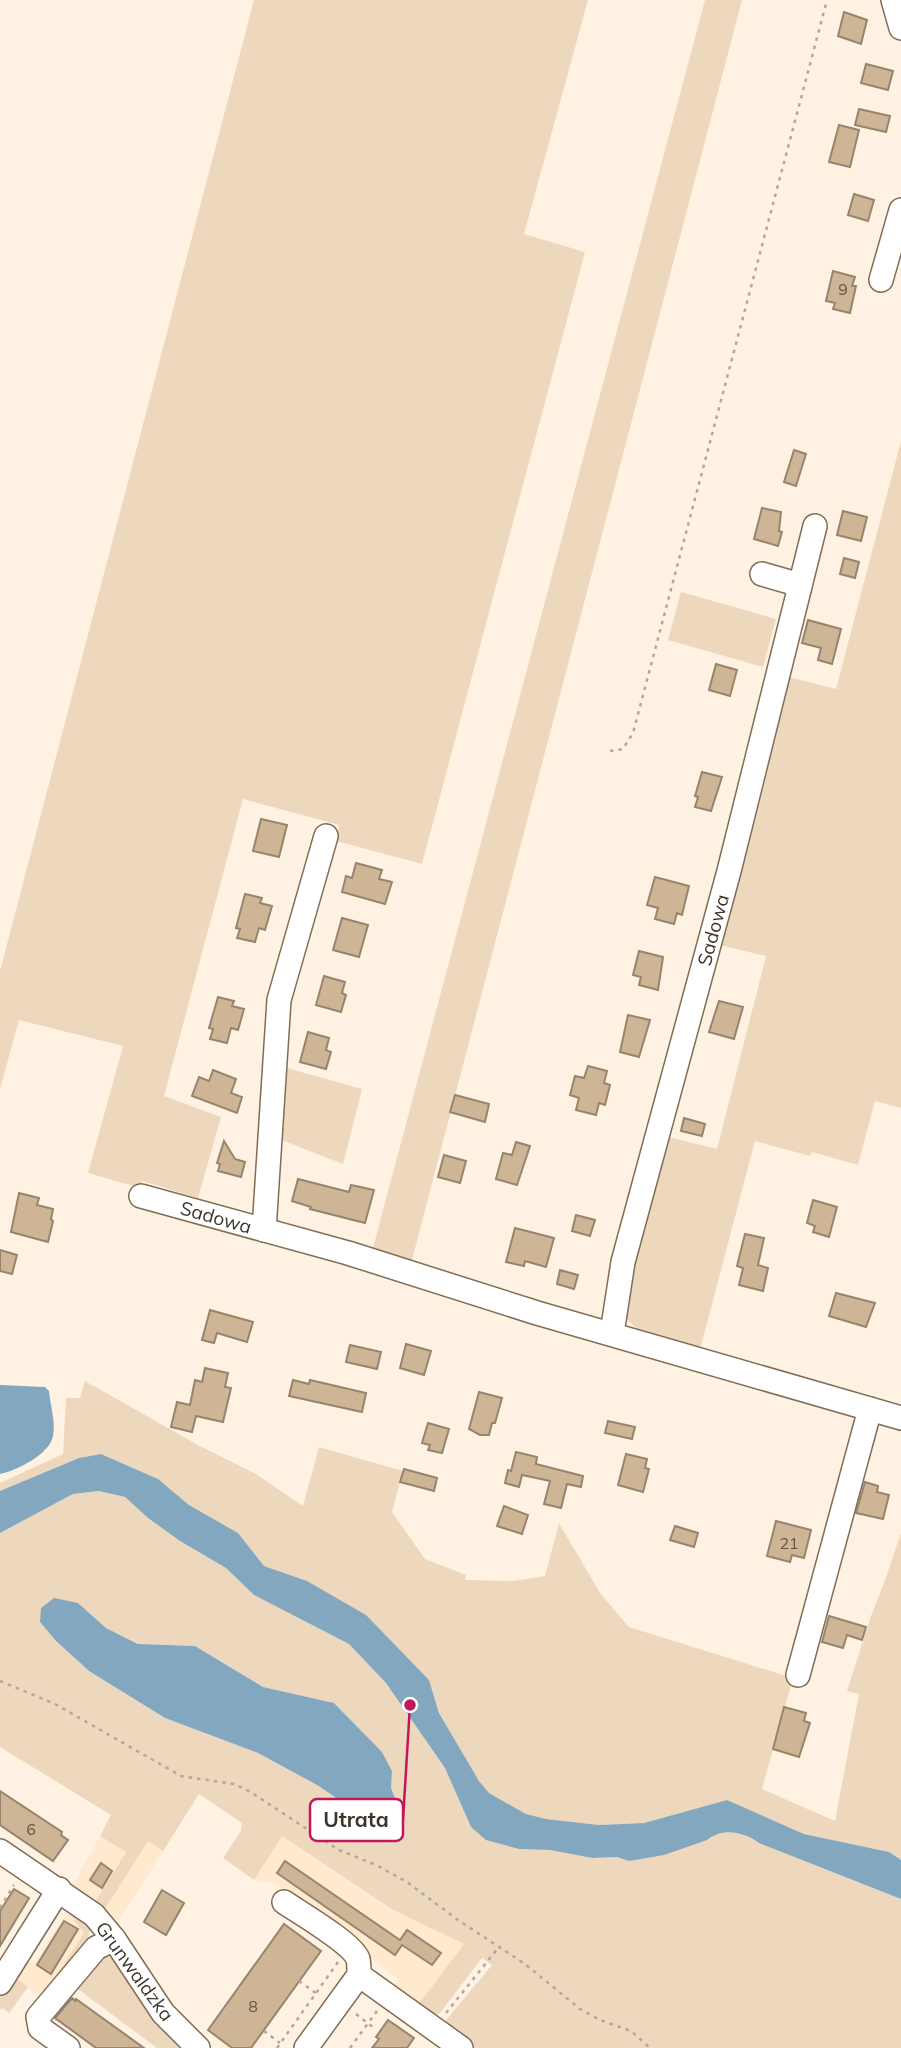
<svg xmlns="http://www.w3.org/2000/svg" width="901" height="2048" font-family="Mulish,sans-serif">
  <style>
    .built { fill: #ffead0 }
    .green { fill: #edd8be; fill-rule: evenodd }
    .water { fill: #83a7bf }
    .building { fill: #ceb595; stroke: #97846d; stroke-width: 2 }
    .lines { fill: none; stroke-linecap: round; stroke-linejoin: round }
    .minor-casing { stroke: #7f6d56; stroke-width: 26 }
    .path { stroke: #b2a79a; stroke-width: 2.5; stroke-dasharray: 3.5 5; stroke-linecap: butt }
    .minor { stroke: #fff; stroke-width: 23 }
    .labels { text-anchor: middle; stroke-width: 5; stroke-linejoin: round; paint-order: stroke }
    .number-label { font-size: 16px; fill: #615546 }
    .street-label { font-size: 19px; fill: #3d352b; stroke: #fff }
    .leader { fill: none; stroke: #c2185b; stroke-width: 2.5 }
    .callout-dot { fill: #c2185b; stroke: #fff; stroke-width: 2.5 }
    .callout { fill: #fff; stroke: #c2185b; stroke-width: 2.5 }
    .callout-label { font-size: 21px; text-anchor: middle; font-weight: bold; fill: #3d352b }
  </style>
  <rect width="100%" height="100%" fill="#fff2e3"/>
  <!-- built -->
  <g class="built">
    <path d="M100 1836 126 1852 95 1902 72 1887Z"/>
    <path d="M282 1836 392 1910 465 1944 415 2009 391 1992 398 1979 275 1884 254 1880Z"/>
    <path d="M148 1841 163 1851 115 1927 105 1909Z"/>
    <path d="M69 1913 84 1933 42 1998 10 1974 19 1963 35 1962 63 1918Z"/>
  </g>
  <!-- green -->
  <g class="green">
    <path d="M254 0H588L524 234 585 252 422 864 336 841 339 825 243 799 164 1096 221 1117 198 1198 142 1181 140 1188 88 1173 123 1046 19 1020 0 1089V971Z"/>
    <path d="M705 0H742L412 1260 373 1248Z"/>
    <path d="M901 441V1108L875 1101 858 1165 812 1152 810 1156 755 1141 700 1350C672 1342 638 1339 622 1312L665 1136 717 1149 766 956 715 944 785 676 836 689Z"/>
    <path d="M681 592 776 619 763 667 668 640Z"/>
    <path d="M283 1067 362 1089 343 1164 279 1139Z"/>
    <path d="M85 1381 198 1445 256 1474 303 1506 319 1447 403 1471 392 1512 425 1559 466 1575 465 1580 513 1581 545 1576 559 1523 600 1593 629 1627 793 1678 762 1789 835 1821 859 1694 847 1691 871 1616 884 1583 901 1533V1860L889 1852 804 1834 727 1800 644 1823 599 1825 546 1819 526 1814 489 1793 479 1781 439 1713 429 1680 307 1581 264 1566 238 1533 189 1505 158 1479 101 1454 79 1458 0 1491V1483L63 1454 66 1398H80Z"/>
    <path d="M99 1491 125 1497 148 1518 180 1541 226 1568 254 1595 349 1644 386 1683 445 1768 471 1827 519 1849 550 1850 592 1858 617 1857 629 1861C655 1854 710 1831 734 1832 745 1833 751 1838 759 1843L901 1899V2048H468L445 2032 446 2020 492 1965 482 1958 440 2013 428 2019 415 2009 464 1944 393 1910 282 1836 254 1880 223 1858 241 1831 242 1823 199 1794 163 1851 148 1841 105 1909 95 1902 126 1852 100 1836 111 1815 0 1747V1533L73 1494ZM78 1603 106 1628 139 1644 195 1646 263 1687 334 1703 382 1752 392 1771 389 1808 377 1806 350 1807 317 1785 258 1753 165 1718 89 1671 56 1641 40 1622Z"/>
    <path d="M76 1910 89 1925 90 1931 85 1945 51 1984 84 1933 69 1913Z"/>
    <path d="M111 1957 165 2031 184 2048H157L70 1983 90 1959Z"/>
    <path d="M10 1974 28 1987 9 2013 2 2008 0 2010V1990Z"/>
  </g>
  <!-- water -->
  <g class="water">
    <path d="M0 1385 45 1387 49 1391C50 1404 56 1423 53 1436 50 1454 16 1471 0 1474Z"/>
    <path d="M101 1454 158 1479 189 1505 238 1533 264 1566 307 1581 366 1615 429 1680 439 1713 479 1781 489 1793 526 1814 546 1819 599 1825 644 1823 727 1800 804 1834 889 1852 901 1860V1899L759 1843C744 1832 723 1827 707 1840L664 1855 629 1861 617 1857 592 1858 550 1850 519 1849 486 1840 471 1827 445 1768 386 1683 349 1644 254 1595 226 1568 180 1541 148 1518 125 1497 99 1491 73 1494 0 1533V1491L79 1458Z"/>
    <path d="M54 1598 78 1603 106 1628 138 1644 195 1646 263 1687 334 1703 382 1752 392 1771 391 1788 396 1801 389 1808 377 1806 368 1810 350 1807 317 1785 258 1753 165 1718 89 1671 56 1641 40 1622 41 1608Z"/>
  </g>
  <!-- building -->
  <g class="building">
    <path d="M844 12 867 20 861 44 838 36Z"/>
    <path d="M866 64 893 71 888 90 861 83Z"/>
    <path d="M859 109 890 116 886 132 855 125Z"/>
    <path d="M839 125 859 130 850 167 829 162Z"/>
    <path d="M854 194 874 200 868 221 848 215Z"/>
    <path d="M833 271 855 277 852 286H856L850 313 833 309 835 303 826 301Z"/>
    <path d="M794 450 806 454 796 486 784 482Z"/>
    <path d="M762 508 781 512 779 531 782 532 778 546 754 539Z"/>
    <path d="M843 511 867 517 861 541 837 535Z"/>
    <path d="M844 558 859 562 855 578 840 574Z"/>
    <path d="M808 620 841 629 832 664 818 660 821 648 802 643Z"/>
    <path d="M716 664 737 670 730 696 709 690Z"/>
    <path d="M702 772 722 777 711 811 695 807 698 797 695 796Z"/>
    <path d="M261 819 287 825 279 857 253 851Z"/>
    <path d="M356 863 382 870 379 879 392 882 385 904 342 892 346 876 352 878Z"/>
    <path d="M655 877 689 886 682 915 677 913 674 924 655 919 658 908 647 905Z"/>
    <path d="M245 894 262 898 260 903 272 906 265 930 259 928 255 942 237 938 240 929 236 928Z"/>
    <path d="M342 918 368 925 359 957 333 950Z"/>
    <path d="M639 951 663 957 658 990 639 985 641 977 633 975Z"/>
    <path d="M324 976 345 982 342 993 346 995 341 1012 316 1005Z"/>
    <path d="M218 997 234 1001 232 1006 244 1009 238 1030 231 1028 227 1043 210 1039 213 1029 209 1028Z"/>
    <path d="M719 1001 743 1007 734 1039 709 1032Z"/>
    <path d="M628 1015 650 1020 639 1057 620 1052Z"/>
    <path d="M308 1032 329 1038 326 1050 331 1052 326 1069 300 1062Z"/>
    <path d="M588 1066 607 1071 604 1083 610 1085 605 1105 599 1103 596 1115 576 1110 579 1098 570 1095 575 1076 584 1078Z"/>
    <path d="M213 1070 236 1079 231 1093 242 1097 237 1113 192 1096 199 1077 209 1081Z"/>
    <path d="M455 1095 489 1104 485 1122 450 1112Z"/>
    <path d="M684 1118 705 1124 702 1136 681 1131Z"/>
    <path d="M224 1141 235 1159 245 1162 241 1177 218 1171 220 1164 217 1163Z"/>
    <path d="M516 1142 530 1146 517 1185 496 1179 503 1153 512 1155Z"/>
    <path d="M444 1155 466 1161 460 1183 438 1177Z"/>
    <path d="M298 1179 349 1192 351 1185 374 1190 365 1223 310 1209 311 1207 292 1201Z"/>
    <path d="M19 1193 39 1198 37 1205 53 1209 51 1219 53 1221 48 1242 11 1232Z"/>
    <path d="M813 1200 837 1207 829 1237 813 1232 815 1226 807 1223Z"/>
    <path d="M576 1215 595 1220 590 1236 572 1231Z"/>
    <path d="M515 1228 554 1238 546 1267 525 1261 524 1266 506 1262Z"/>
    <path d="M745 1234 764 1238 758 1265 768 1268 763 1291 739 1285 743 1268 737 1266Z"/>
    <path d="M0 1250 17 1255 12 1274 0 1271Z"/>
    <path d="M560 1270 578 1275 574 1289 557 1284Z"/>
    <path d="M836 1293 875 1303 866 1327 829 1316Z"/>
    <path d="M210 1310 253 1322 247 1342 217 1333 214 1343 202 1340Z"/>
    <path d="M406 1344 431 1351 424 1375 400 1368Z"/>
    <path d="M350 1345 381 1352 377 1369 346 1362Z"/>
    <path d="M205 1368 228 1373 225 1387 231 1388 223 1422 196 1416 192 1432 171 1427 177 1402 190 1405 195 1380 202 1382Z"/>
    <path d="M293 1380 309 1384 310 1380 366 1393 362 1412 289 1396Z"/>
    <path d="M479 1392 502 1398 495 1423H492L489 1435H480L469 1429Z"/>
    <path d="M608 1421 635 1427 632 1439 605 1433Z"/>
    <path d="M428 1423 449 1429 442 1453 428 1450 430 1445 422 1443Z"/>
    <path d="M516 1452 537 1457 536 1464 583 1476 581 1487 567 1484 561 1508 544 1504 550 1481 522 1475 519 1487 505 1483 508 1470 511 1471Z"/>
    <path d="M626 1454 647 1459 645 1468 649 1469 643 1492 618 1485Z"/>
    <path d="M404 1469 437 1478 434 1491 400 1482Z"/>
    <path d="M865 1482 878 1486 877 1492 889 1495 883 1519 856 1513Z"/>
    <path d="M504 1506 528 1515 522 1534 497 1526Z"/>
    <path d="M776 1521 811 1530 804 1558 792 1555 790 1562 767 1556Z"/>
    <path d="M675 1526 698 1533 694 1547 670 1540Z"/>
    <path d="M829 1616 866 1627 862 1640 847 1635 843 1648 822 1642Z"/>
    <path d="M784 1707 806 1713 804 1721 810 1723 799 1757 773 1749Z"/>
    <path d="M0 1791 62 1832 61 1835 68 1840 53 1861 0 1825Z"/>
    <path d="M285 1861 400 1940 407 1930 441 1953 432 1965 402 1945 395 1955 277 1873Z"/>
    <path d="M101 1863 112 1871 102 1888 90 1880Z"/>
    <path d="M14 1889 29 1898 0 1946V1911Z"/>
    <path d="M162 1890 184 1903 166 1935 144 1922Z"/>
    <path d="M64 1921 78 1929 51 1974 37 1965Z"/>
    <path d="M284 1924 321 1951 251 2048H232L208 2030Z"/>
    <path d="M72 1998 75 2001 76 1999 144 2048H96L55 2018Z"/>
    <path d="M388 2020 414 2038 407 2048H372L379 2039 376 2037Z"/>
  </g>
  <g class="lines">
    <!-- minor casing -->
    <g class="minor-casing">
      <g id="minor">
        <path d="M893 0 901 28"/>
        <path d="M881 280 901 210"/>
        <path d="M762 574 800 585"/>
        <path d="M141 1196 348 1253 537 1313 901 1418"/>
        <path d="M264 1230 279 1000 326 836"/>
        <path d="M612 1333 623 1262 729 871 815 526"/>
        <path d="M798 1675 870 1409"/>
        <path d="M0 1851 94 1915 114 1939 163 2013 198 2048"/>
        <path d="M284 1902C300 1913 352 1943 358 1959 359 1963 359 1971 359 1975L306 2048"/>
        <path d="M359 1975 461 2048"/>
        <path d="M0 1983 59 1889"/>
        <path d="M68 2048 40 2028 38 2017 96 1948 114 1939"/>
      </g>
    </g>
    <!-- path -->
    <g class="path">
      <path d="M610 751 623 749 633 733 827 0"/>
      <path d="M0 1681 55 1704 181 1776 234 1784 249 1791 339 1850 376 1865 407 1882 458 1920 525 1964 580 2009 600 2020 631 2031 650 2048"/>
      <path d="M0 1908 14 1885"/>
      <path d="M299 1981 317 1994"/>
      <path d="M446 2013 499 1947"/>
      <path d="M356 2014 374 2028"/>
      <path d="M264 2031 280 2043"/>
      <path d="M277 2048 338 1962"/>
      <path d="M350 2048 377 2011"/>
    </g>
    <!-- minor -->
    <use href="#minor" class="minor"/>
  </g>
  <g class="labels">
    <!-- number labels -->
    <g class="number-label">
      <text x="843" y="295">9</text>
      <text x="789" y="1549">21</text>
      <text x="31" y="1835">6</text>
      <text x="253" y="2012">8</text>
    </g>
    <!-- street labels -->
    <g class="street-label">
      <text transform="translate(713 930) rotate(-75)" y="7">Sadowa</text>
      <text transform="translate(216 1217) rotate(16)" y="7">Sadowa</text>
      <text transform="translate(135 1971) rotate(54)" y="7">Grunwaldzka</text>
    </g>
  </g>
  <!-- callouts -->
  <path class="leader" d="M410 1705L403 1820"/>
  <circle class="callout-dot" cx="410" cy="1705" r="7"/>
  <rect class="callout" x="310" y="1799" width="93" height="42" rx="7"/>
  <g class="callout-label">
    <text x="356" y="1827">Utrata</text>
  </g>
</svg>
